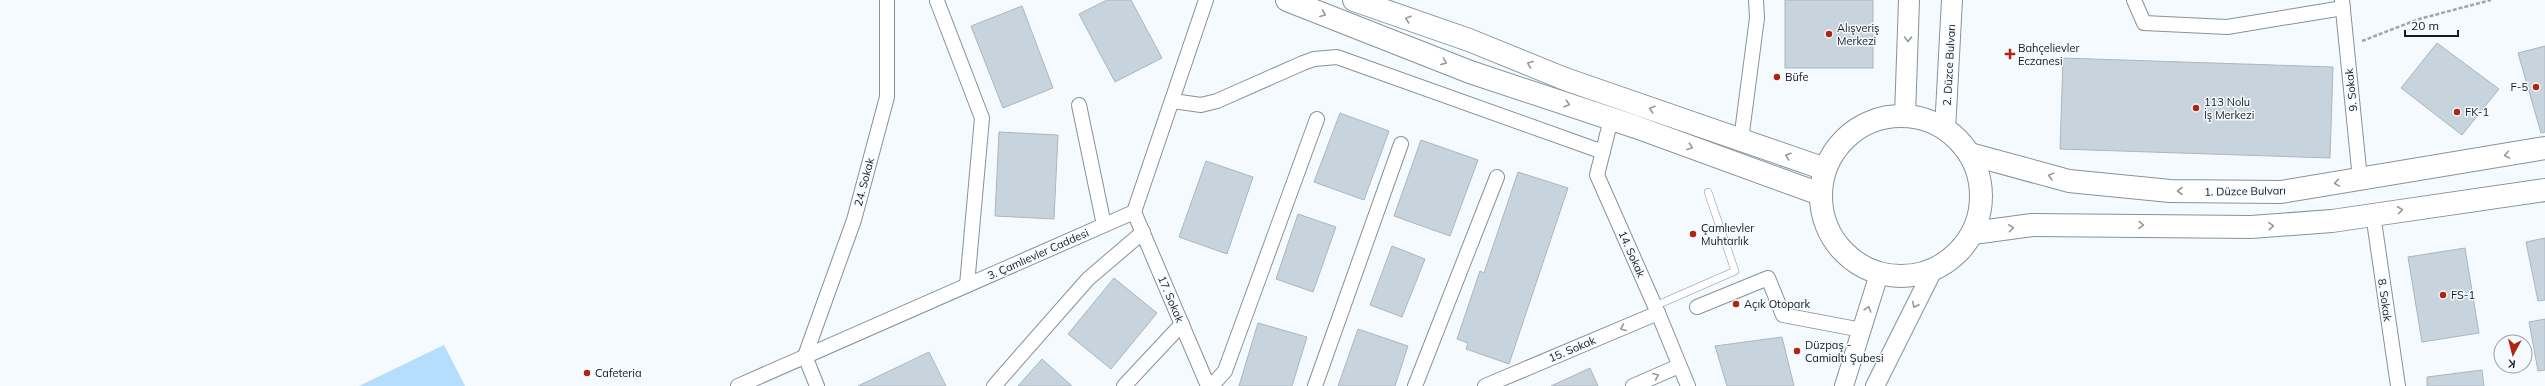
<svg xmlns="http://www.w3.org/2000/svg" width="2545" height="386" font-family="Mulish,sans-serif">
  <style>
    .green { fill: #b6defc }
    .building { fill: #c7d4de; stroke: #aab6c0 }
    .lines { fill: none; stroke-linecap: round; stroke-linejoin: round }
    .service-casing { stroke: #86929b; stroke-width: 8 }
    .minor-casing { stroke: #86929b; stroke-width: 16 }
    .tertiary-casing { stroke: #86929b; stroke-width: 20 }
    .secondary-casing { stroke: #86929b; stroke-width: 22 }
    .primary-casing { stroke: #86929b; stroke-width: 24 }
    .path { stroke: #a2a6ab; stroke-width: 2.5; stroke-dasharray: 4 2; stroke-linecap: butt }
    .service { stroke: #fff; stroke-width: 7 }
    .minor { stroke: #fff; stroke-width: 14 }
    .tertiary { stroke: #fff; stroke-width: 18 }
    .secondary { stroke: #fff; stroke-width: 20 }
    .primary { stroke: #fff; stroke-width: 22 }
    .oneway { stroke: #96989a }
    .poi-dot { fill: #b1240f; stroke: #f5faff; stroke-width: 1.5 }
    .labels { text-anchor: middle; stroke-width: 3; stroke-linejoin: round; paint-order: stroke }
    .poi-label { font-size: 11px; fill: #161a1e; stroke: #f5faff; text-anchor: start }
    .street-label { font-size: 11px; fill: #161a1e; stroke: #f5faff }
  </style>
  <rect width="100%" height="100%" fill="#f5faff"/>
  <!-- green -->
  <path class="green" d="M444 345 465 386H359Z"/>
  <!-- building -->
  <g class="building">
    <path d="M1107 0H1131L1162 58 1115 82 1079 14Z"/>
    <rect x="1785" y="0" width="88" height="68"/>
    <path d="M1022 6 1053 88 1003 108 971 26Z"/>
    <path d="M2437 43 2499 89 2462 135 2401 88Z"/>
    <path d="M2545 46V132L2541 133 2518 53Z"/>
    <path d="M2063 58 2333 67 2330 158 2060 149Z"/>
    <path d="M1340 113 1389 131 1364 200 1314 182Z"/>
    <path d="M999 132 1058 135 1054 219 995 216Z"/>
    <path d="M1421 140 1478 160 1450 236 1394 216Z"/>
    <path d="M1206 161 1253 177 1227 254 1179 237Z"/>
    <path d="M1518 172 1568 188 1509 364 1466 349 1468 343 1457 339 1480 271 1484 273Z"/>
    <path d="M1298 214 1336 227 1313 292 1276 279Z"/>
    <path d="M2545 238V300L2538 301 2526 242Z"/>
    <path d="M1392 246 1425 259 1402 317 1370 305Z"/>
    <path d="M2465 248 2479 333 2422 342 2408 257Z"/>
    <path d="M1114 278 1157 313 1111 369 1068 334Z"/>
    <path d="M2545 319V370L2538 371 2529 322Z"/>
    <path d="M1258 323 1307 337 1292 386H1239Z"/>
    <path d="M1358 329 1408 346 1395 386H1338Z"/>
    <path d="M1782 337 1794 386H1727L1715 346Z"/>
    <path d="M929 352 946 386H858Z"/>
    <path d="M1042 359 1072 386H1018Z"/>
    <path d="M1590 368 1598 386H1551Z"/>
    <path d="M2482 370 2484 386H2427V377Z"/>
  </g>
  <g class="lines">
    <!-- service casing -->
    <g class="service-casing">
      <path id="service" d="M1655 306 1735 271 1708 192"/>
    </g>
    <!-- minor casing -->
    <g class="minor-casing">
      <g id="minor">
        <path d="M2134 0 2144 23 2227 27 2343 8"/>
        <path d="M2342 0 2360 179"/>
        <path d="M937 1 982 118 967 285"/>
        <path d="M1173 101 1201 105 1217 101 1303 63 1314 59 1337 57 1603 152"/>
        <path d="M1079 105 1104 225"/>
        <path d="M1611 119 1597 175 1658 313 1688 386"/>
        <path d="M1741 140 1757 18 1756 0"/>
        <path d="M1134 212 1208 386"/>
        <path d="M2373 214 2398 386"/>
        <path d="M1697 307 1768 278 1783 315 1862 330"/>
        <path d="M1208 384 1216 381 1225 371 1317 119"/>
        <path d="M738 386 1134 212 1206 0"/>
        <path d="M817 386 805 356 854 220 887 97V0"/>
        <path d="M994 386 1088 279 1143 232"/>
        <path d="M1124 386 1182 324"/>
        <path d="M1315 386 1401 144"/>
        <path d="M1415 386 1497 177"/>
        <path d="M1485 386 1658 313"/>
        <path d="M1633 386 1679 366"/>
      </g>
    </g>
    <!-- tertiary casing -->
    <g class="tertiary-casing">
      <g id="tertiary">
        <path d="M1844 386 1879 274"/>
        <path d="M1875 386 1933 270"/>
      </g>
    </g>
    <!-- secondary casing -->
    <g class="secondary-casing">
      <g id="secondary">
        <path d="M1905 116 1909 0"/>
        <path d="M1945 130 1952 0"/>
      </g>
    </g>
    <!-- primary casing -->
    <g class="primary-casing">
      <g id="primary">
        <path d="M1287 0 1470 72 1636 127 1820 194"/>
        <path d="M1354 0 1469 40 1565 79 1825 169"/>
        <circle cx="1901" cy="196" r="80"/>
        <path d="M1970 154 2069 181 2170 191 2281 192 2545 148"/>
        <path d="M1973 233 2032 225 2251 227 2332 221 2545 190"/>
      </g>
    </g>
    <!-- path -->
    <path class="path" d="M2362 41 2419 19 2491 0"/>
    <!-- service -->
    <use href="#service" class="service"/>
    <!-- minor -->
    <use href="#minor" class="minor"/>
    <!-- tertiary -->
    <use href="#tertiary" class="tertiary"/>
    <!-- secondary -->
    <use href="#secondary" class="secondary"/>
    <!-- primary -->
    <use href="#primary" class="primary"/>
  </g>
  <!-- one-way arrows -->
  <defs><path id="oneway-chevron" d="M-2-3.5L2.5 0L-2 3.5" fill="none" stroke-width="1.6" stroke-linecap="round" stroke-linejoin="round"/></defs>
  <g class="oneway">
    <use href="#oneway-chevron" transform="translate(1323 14) rotate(22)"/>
    <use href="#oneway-chevron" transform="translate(1408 19) rotate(-161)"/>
    <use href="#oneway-chevron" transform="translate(1908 39) rotate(92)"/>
    <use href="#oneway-chevron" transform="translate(1444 62) rotate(21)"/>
    <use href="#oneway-chevron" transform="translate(1530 64) rotate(-158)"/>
    <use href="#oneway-chevron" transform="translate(1567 104) rotate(18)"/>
    <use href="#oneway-chevron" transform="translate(1652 109) rotate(-161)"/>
    <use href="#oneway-chevron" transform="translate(1690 147) rotate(20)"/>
    <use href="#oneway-chevron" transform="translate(2507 155) rotate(170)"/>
    <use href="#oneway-chevron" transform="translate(1788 156) rotate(-161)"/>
    <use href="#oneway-chevron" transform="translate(2051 176) rotate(-165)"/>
    <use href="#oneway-chevron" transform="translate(2337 183) rotate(171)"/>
    <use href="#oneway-chevron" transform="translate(2180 191) rotate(-180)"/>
    <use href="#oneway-chevron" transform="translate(2400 210) rotate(-8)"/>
    <use href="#oneway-chevron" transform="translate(2141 225) rotate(1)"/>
    <use href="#oneway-chevron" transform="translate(2271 226) rotate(-4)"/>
    <use href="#oneway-chevron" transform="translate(2011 228) rotate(-8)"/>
    <use href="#oneway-chevron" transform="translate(1915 305) rotate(117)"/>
    <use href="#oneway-chevron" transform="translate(1868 309) rotate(-73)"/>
    <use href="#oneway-chevron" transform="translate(1623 328) rotate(157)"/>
    <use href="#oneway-chevron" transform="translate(1656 376) rotate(-23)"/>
  </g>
  <!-- markers -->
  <g class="poi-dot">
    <circle cx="1829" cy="34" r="4"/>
    <path d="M2008 48h4v4h4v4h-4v4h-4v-4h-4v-4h4z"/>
    <circle cx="1777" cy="77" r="4"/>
    <circle cx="2536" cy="87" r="4"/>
    <circle cx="2196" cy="108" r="4"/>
    <circle cx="2457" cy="112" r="4"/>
    <circle cx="1693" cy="234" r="4"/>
    <circle cx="2443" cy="295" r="4"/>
    <circle cx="1736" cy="304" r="4"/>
    <circle cx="1797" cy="351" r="4"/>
    <circle cx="587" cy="373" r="4"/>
  </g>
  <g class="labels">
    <!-- poi labels -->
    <g class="poi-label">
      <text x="1837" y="32">Alışveriş<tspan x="1837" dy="13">Merkezi</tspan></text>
      <text x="2018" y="52">Bahçelievler<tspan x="2018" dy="13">Eczanesi</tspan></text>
      <text x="1785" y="81">Büfe</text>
      <text x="2528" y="91" text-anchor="end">F-5</text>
      <text x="2204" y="106">113 Nolu<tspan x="2204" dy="13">İş Merkezi</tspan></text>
      <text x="2465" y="116">FK-1</text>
      <text x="1701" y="232">Çamlıevler<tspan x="1701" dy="13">Muhtarlık</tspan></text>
      <text x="2451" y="299">FS-1</text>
      <text x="1744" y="308">Açık Otopark</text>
      <text x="1805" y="349">Düzpaş -<tspan x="1805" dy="13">Camialtı Şubesi</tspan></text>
      <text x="595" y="377">Cafeteria</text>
    </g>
    <!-- street labels -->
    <g class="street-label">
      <text transform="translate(1949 65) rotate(-87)" y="4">2. Düzce Bulvarı</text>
      <text transform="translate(2351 90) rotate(-96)" y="4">9. Sokak</text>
      <text transform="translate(864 182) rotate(-75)" y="4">24. Sokak</text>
      <text transform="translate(2245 191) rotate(-1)" y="4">1. Düzce Bulvarı</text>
      <text transform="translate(1038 254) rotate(-24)" y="4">3. Çamlıevler Caddesi</text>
      <text transform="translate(1632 254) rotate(66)" y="4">14. Sokak</text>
      <text transform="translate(1171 299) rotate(67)" y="4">17. Sokak</text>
      <text transform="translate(2385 300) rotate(82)" y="4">8. Sokak</text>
      <text transform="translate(1572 349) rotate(-23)" y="4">15. Sokak</text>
    </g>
  </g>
  <!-- north arrow -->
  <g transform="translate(2513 354) rotate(187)"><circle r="19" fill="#f5faff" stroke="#9ca0a5"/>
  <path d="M0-3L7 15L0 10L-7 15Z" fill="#b1240f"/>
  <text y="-6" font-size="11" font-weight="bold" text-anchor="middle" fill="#161a1e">K</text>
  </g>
  <!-- scale -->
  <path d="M2405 30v6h53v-6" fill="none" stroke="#161a1e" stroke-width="2"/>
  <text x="2411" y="30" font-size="12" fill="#161a1e" stroke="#f5faff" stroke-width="3" paint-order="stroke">20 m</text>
</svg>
